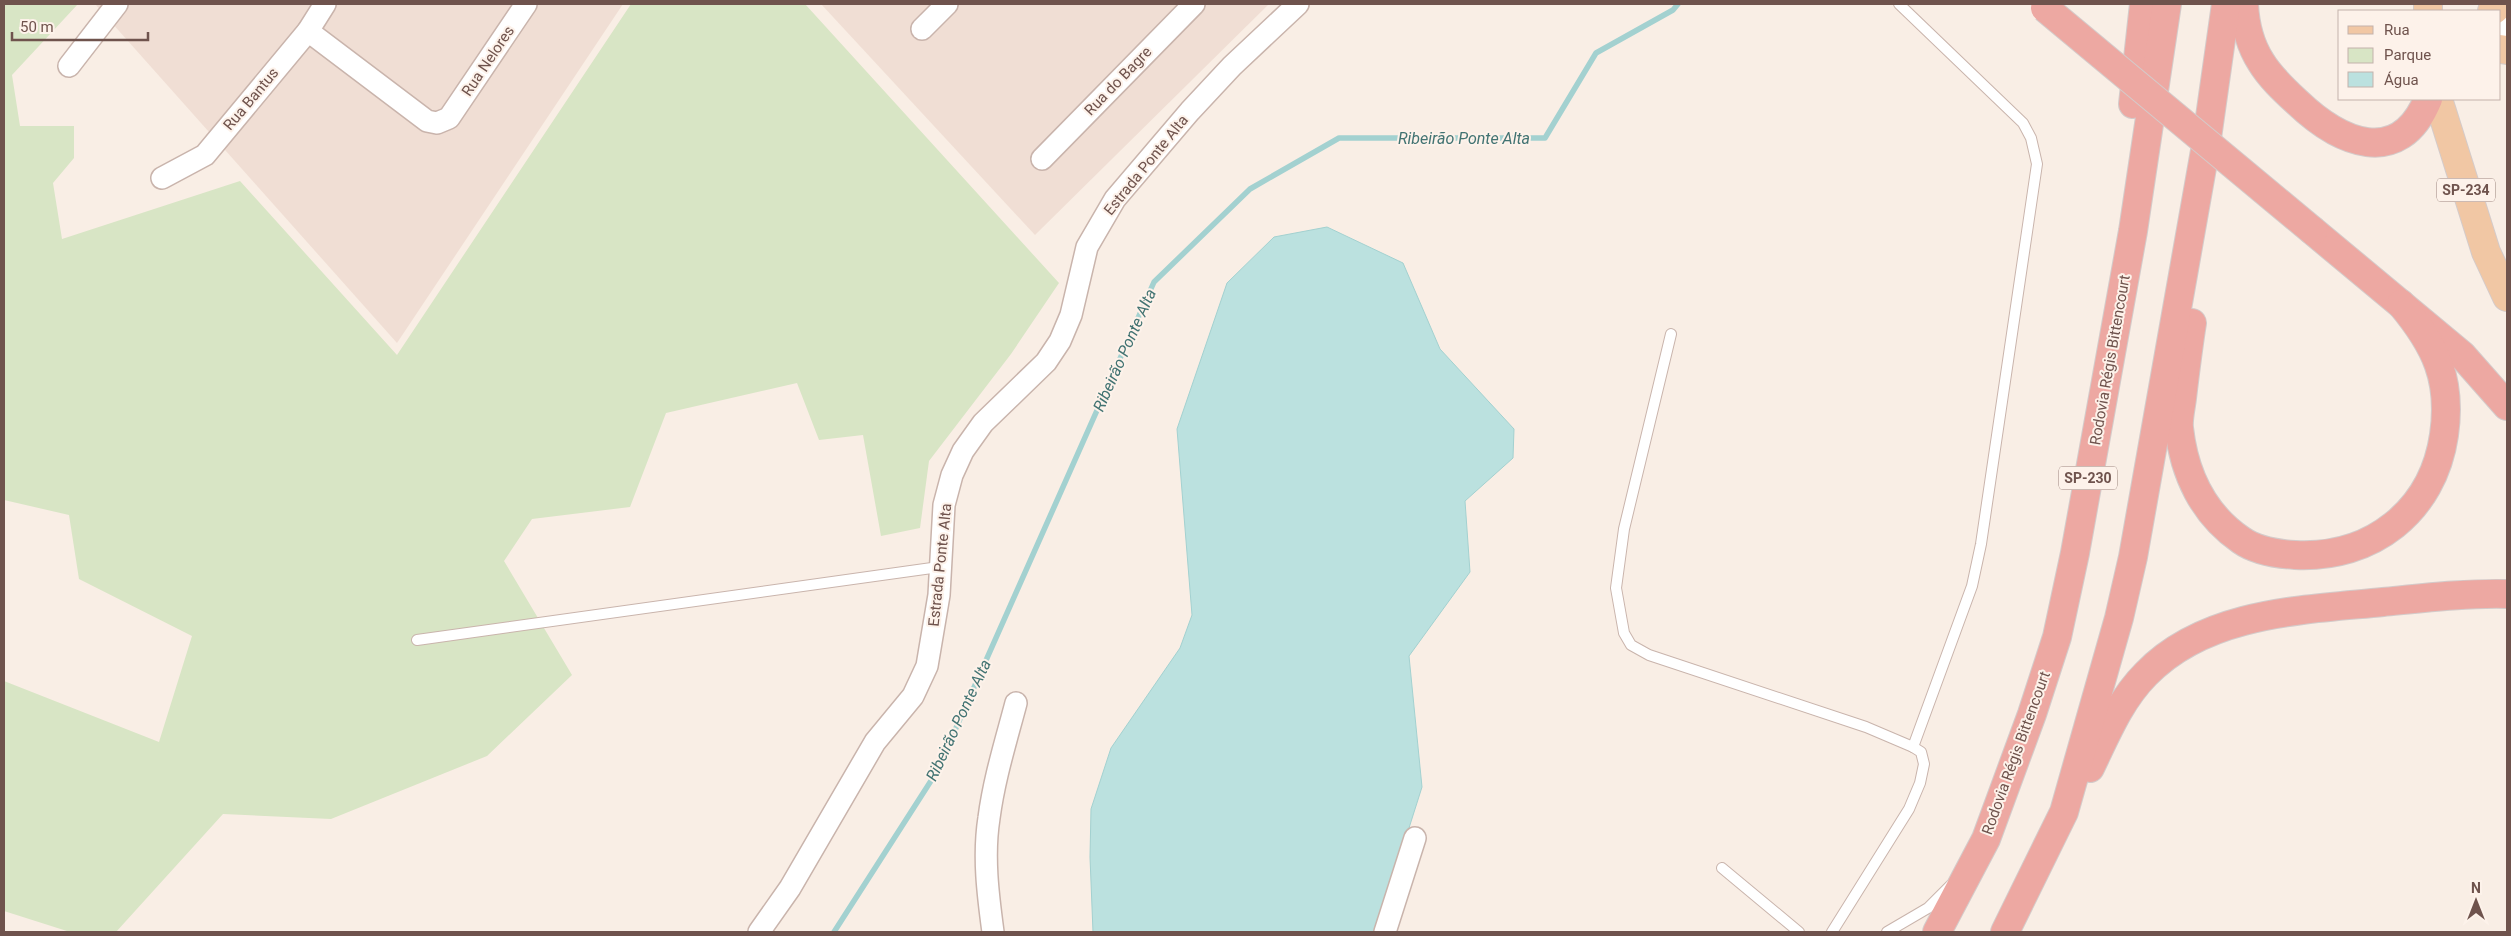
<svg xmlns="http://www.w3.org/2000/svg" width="2511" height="936" font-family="Roboto,sans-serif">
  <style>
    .residential { fill: #f0ded4 }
    .green { fill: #d8e5c5 }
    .water { fill: #bbe1df; stroke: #a3d1d0 }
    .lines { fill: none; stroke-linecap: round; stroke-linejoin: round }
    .stream { stroke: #a3d1d0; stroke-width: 5.5 }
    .lane-casing { stroke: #c9b4ac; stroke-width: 12 }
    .street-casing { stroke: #c9b4ac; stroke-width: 24 }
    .secondary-casing { stroke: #ceb6ad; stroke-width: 30 }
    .primary-casing { stroke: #d4cbca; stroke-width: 30 }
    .highway-casing { stroke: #d4cbca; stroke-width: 30 }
    .lane { stroke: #fff; stroke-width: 10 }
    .street { stroke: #fff; stroke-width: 21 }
    .secondary { stroke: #fff; stroke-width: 28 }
    .primary { stroke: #f1c7a4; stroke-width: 28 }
    .highway { stroke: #eda8a2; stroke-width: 28 }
    .highway-bridge-casing { stroke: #d4cbca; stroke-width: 30; stroke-linecap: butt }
    .highway-bridge { stroke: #eda8a2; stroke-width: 28 }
    .labels { text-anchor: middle; stroke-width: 4; stroke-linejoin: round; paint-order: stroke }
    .shield { fill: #fdf2ea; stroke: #9a837c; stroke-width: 1 }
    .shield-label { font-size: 14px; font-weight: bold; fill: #6f534d }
    .street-label { font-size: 15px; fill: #6f534d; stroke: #fdf2ea }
    .water-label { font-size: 16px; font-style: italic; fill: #427372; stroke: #fdf2ea }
  </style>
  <rect width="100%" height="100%" fill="#f9eee5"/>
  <!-- residential -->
  <g class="residential">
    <path d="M95 4H623L397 343Z"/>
    <path d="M821 4H1269L1035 235Z"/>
  </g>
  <!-- green -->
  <path class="green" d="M4 4H78L12 75 20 126H74V158L53 183 62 239 240 181 397 355 631 4H805L1059 283 1011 354 929 461 920 528 881 536 863 435 819 440 797 383 666 413 630 507 532 519 504 561 572 675 487 756 331 819 223 814 116 932H70L4 911V681L159 742 192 636 79 579 69 515 4 500Z"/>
  <!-- water -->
  <path class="water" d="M1327 227 1403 263 1440 349 1514 429 1513 458 1465 501 1470 572 1409 656 1422 787 1376 932H1093L1090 857 1091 809 1111 748 1180 648 1192 615 1177 429 1227 283 1274 237Z"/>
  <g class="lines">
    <!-- stream -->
    <path class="stream" d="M834 932 936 773 1154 282 1250 189 1339 138H1545L1596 53 1673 10 1678 4"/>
    <!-- lane casing -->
    <g class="lane-casing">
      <g id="lane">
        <path d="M1899 4 2023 123 2031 138 2037 164 1981 544 1972 586 1913 747"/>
        <path d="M1671 334 1624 529 1616 588 1624 633 1631 645 1649 655 1866 727 1913 747 1921 752 1924 764 1920 783 1909 809 1832 932"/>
        <path d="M417 640 939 567"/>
        <path d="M1722 868 1799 932"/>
        <path d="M1887 932 1928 908 1951 885"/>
      </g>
    </g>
    <!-- street casing -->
    <g class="street-casing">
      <g id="street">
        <path d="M922 29 947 4"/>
        <path d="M308 31 427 121 437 123 449 118 526 4"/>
        <path d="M69 66 117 4"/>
        <path d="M1042 159 1194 4"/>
        <path d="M162 178 205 155 308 31 325 4"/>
        <path d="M759 932 790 888 875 742 913 696 927 666 939 595 944 505 952 475 963 451 983 423 1046 362 1060 341 1071 315 1087 247 1115 199 1190 111 1232 66 1298 4"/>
        <path d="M993 932C988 895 983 856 989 818 994 779 1006 741 1016 703"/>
        <path d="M1385 932 1415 838"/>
      </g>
    </g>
    <!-- secondary casing -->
    <g class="secondary-casing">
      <path id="secondary" d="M2500 26 2507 41"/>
    </g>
    <!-- primary casing -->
    <g class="primary-casing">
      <g id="primary">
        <path d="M2428 4V11"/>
        <path d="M2492 11 2495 9"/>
        <path d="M2500 49 2507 50"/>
        <path d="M2438 99 2486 252 2507 297"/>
      </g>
    </g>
    <!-- highway casing -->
    <g class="highway-casing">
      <g id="highway">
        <path d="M2244 4C2245 24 2250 45 2261 62 2270 77 2284 90 2297 102 2339 142 2399 170 2428 99"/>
        <path d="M2133 104 2144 4"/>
        <path d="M2313 231 2462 355 2507 406"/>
        <path d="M2192 323C2188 348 2185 373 2182 398 2181 407 2178 419 2179 428 2184 473 2203 514 2241 540 2255 550 2278 554 2295 555 2372 559 2433 511 2444 435 2452 380 2436 346 2401 304"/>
        <path d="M2090 768C2106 735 2120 700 2146 674 2206 612 2302 610 2383 602 2424 598 2466 593 2507 594"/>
        <path d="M1937 932 1986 839 2032 714 2057 637 2075 553 2133 231 2167 4"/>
        <path d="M2005 932 2064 812 2119 618 2133 557 2206 145 2226 4"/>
      </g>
    </g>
    <!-- lane -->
    <use href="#lane" class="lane"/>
    <!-- street -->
    <use href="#street" class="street"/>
    <!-- secondary -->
    <use href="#secondary" class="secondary"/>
    <!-- primary -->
    <use href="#primary" class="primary"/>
    <!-- highway -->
    <use href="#highway" class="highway"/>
    <!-- highway-bridge casing -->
    <g class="highway-bridge-casing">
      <path id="highway-bridge" d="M2045 8 2313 231"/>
    </g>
    <!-- highway-bridge -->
    <use href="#highway-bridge" class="highway-bridge"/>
  </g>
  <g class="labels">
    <!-- shield labels -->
    <g class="shield">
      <rect x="2437" y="178.5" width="58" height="23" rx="4"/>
      <rect x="2059" y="466.5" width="58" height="23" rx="4"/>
    </g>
    <g class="shield-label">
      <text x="2466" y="195">SP-234</text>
      <text x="2088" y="483">SP-230</text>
    </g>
    <!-- street labels -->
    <g class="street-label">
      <text transform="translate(488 61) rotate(-56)" y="5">Rua Nelores</text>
      <text transform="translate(1118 81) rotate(-46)" y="5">Rua do Bagre</text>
      <text transform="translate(251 99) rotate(-50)" y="5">Rua Bantus</text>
      <text transform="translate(1146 165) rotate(-51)" y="5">Estrada Ponte Alta</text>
      <text transform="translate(2110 360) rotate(-80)" y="5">Rodovia Régis Bittencourt</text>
      <text transform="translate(940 565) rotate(-84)" y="5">Estrada Ponte Alta</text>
      <text transform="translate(2016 753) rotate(-70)" y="5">Rodovia Régis Bittencourt</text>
    </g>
    <!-- water labels -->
    <g class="water-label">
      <text x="1464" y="144">Ribeirão Ponte Alta</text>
      <text transform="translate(1124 350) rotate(-66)" y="6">Ribeirão Ponte Alta</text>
      <text transform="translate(958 720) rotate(-65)" y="6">Ribeirão Ponte Alta</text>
    </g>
  </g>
  <!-- border -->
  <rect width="2511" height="936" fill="none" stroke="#6f534d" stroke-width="10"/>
  <!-- legend -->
  <rect x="2338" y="10" width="162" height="90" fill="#fdf2ea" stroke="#c4b2ab"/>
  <rect x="2348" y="26" width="25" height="8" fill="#f1c7a4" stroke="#c4b2ab"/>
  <text x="2384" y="35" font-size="15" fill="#6f534d">Rua</text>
  <rect x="2348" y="48" width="25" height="15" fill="#d8e5c5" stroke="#c4b2ab"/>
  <text x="2384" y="60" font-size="15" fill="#6f534d">Parque</text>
  <rect x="2348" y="72" width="25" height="15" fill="#bbe1df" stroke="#c4b2ab"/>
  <text x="2384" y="85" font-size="15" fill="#6f534d">Água</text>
  <!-- north arrow -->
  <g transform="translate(2476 901)" stroke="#fdf2ea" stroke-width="4" paint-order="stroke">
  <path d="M0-4L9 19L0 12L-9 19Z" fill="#6f534d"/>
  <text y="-8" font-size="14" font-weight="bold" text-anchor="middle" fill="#6f534d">N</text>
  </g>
  <!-- scale -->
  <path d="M12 32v8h136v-8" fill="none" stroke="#6f534d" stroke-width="2.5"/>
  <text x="20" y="32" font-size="15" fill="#6f534d" stroke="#fdf2ea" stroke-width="4" paint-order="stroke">50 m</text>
</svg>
